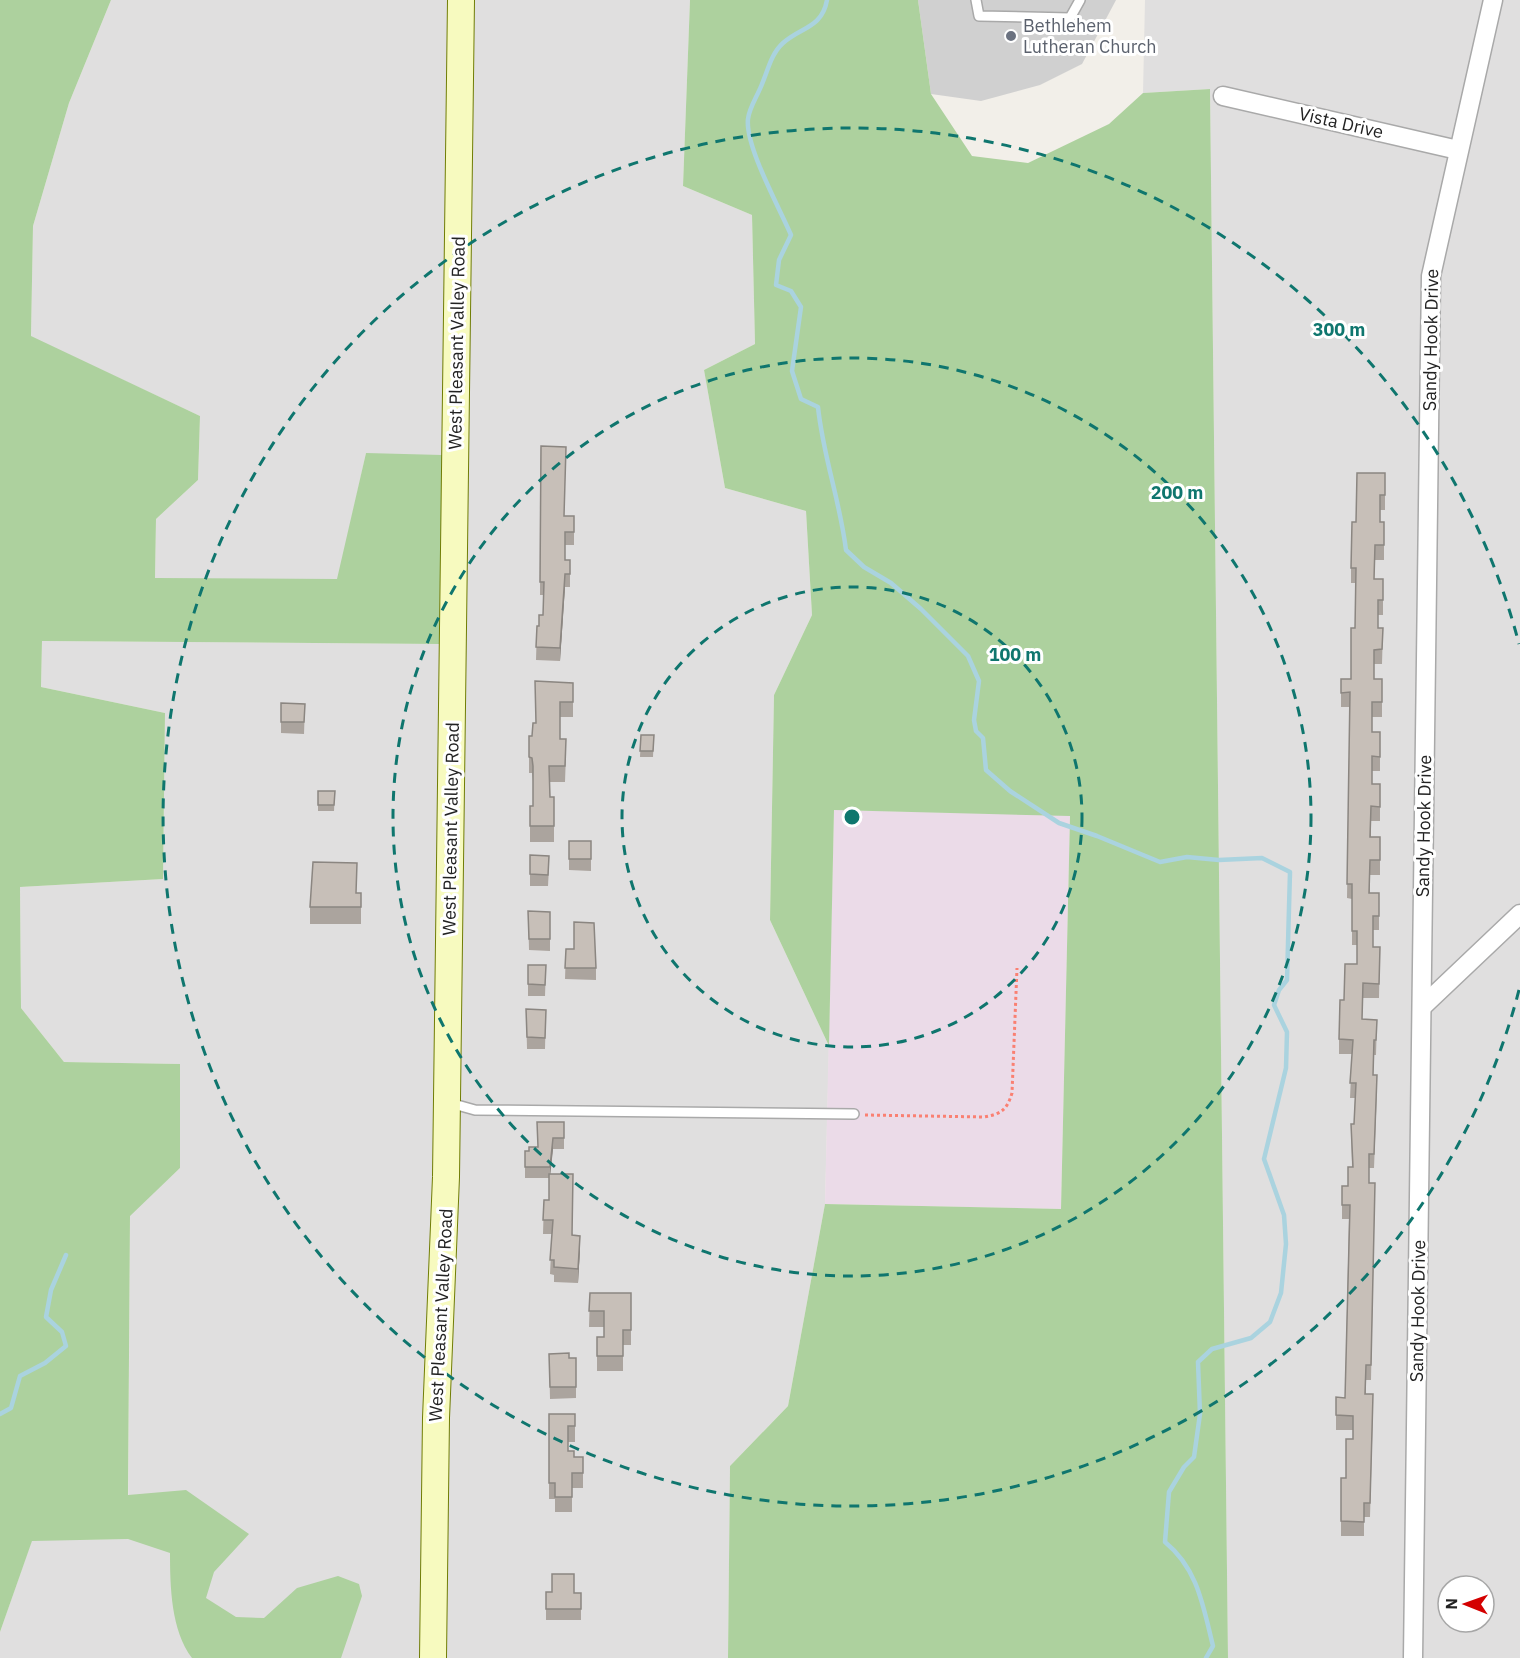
<svg xmlns="http://www.w3.org/2000/svg" width="1520" height="1658" font-family="'IBM Plex Sans',sans-serif">
  <style>
    .residential { fill: #e0dfdf; fill-rule: evenodd }
    .industrial { fill: #ebdbe8 }
    .religious { fill: #d0d0d0 }
    .forest { fill: #add19e }
    .lines { fill: none; stroke-linecap: round; stroke-linejoin: round }
    .stream { stroke: #aad3df; stroke-width: 4.5 }
    .lane-casing { stroke: #a9a9a9; stroke-width: 12 }
    .street-casing { stroke: #a9a9a9; stroke-width: 21 }
    .secondary-casing { stroke: #707d05; stroke-width: 28 }
    .path { stroke: #fa8072; stroke-width: 3; stroke-dasharray: 3 3; stroke-linecap: butt }
    .lane { stroke: #fff; stroke-width: 9 }
    .street { stroke: #fff; stroke-width: 18 }
    .secondary { stroke: #f7fabf; stroke-width: 26 }
    .wall { fill: #aba49e }
    .shaded-wall { fill: #8b8681 }
    .building { fill: #c7bfb8; stroke: #8b8681; stroke-width: 1.5 }
    .ring { fill: none; stroke: #0f766e; stroke-width: 3; stroke-dasharray: 10 8 }
    .worship-dot { fill: #6b7280; stroke: #fff; stroke-width: 2 }
    .labels { text-anchor: middle; stroke-width: 6; stroke-linejoin: round; paint-order: stroke }
    .worship-label { font-size: 18px; fill: #5b616d; stroke: #fff; text-anchor: start }
    .street-label { font-size: 18px; fill: #222; stroke: #fff }
    .centre { fill: #0f766e; stroke: #fff; stroke-width: 3 }
    .ring-label { font-size: 18px; text-anchor: middle; font-weight: bold; fill: #0f766e; stroke: #fff; stroke-width: 6; stroke-linejoin: round; paint-order: stroke }
  </style>
  <rect width="100%" height="100%" fill="#f2efe9"/>
  <!-- residential -->
  <g class="residential">
    <path d="M111 0H690L683 186 752 215 755 344 704 370 725 488 806 511 812 615 774 695 770 920 829 1046 825 1204 788 1406 730 1466 728 1658H0V1632L32 1540 128 1539 130 1215 180 1168V1064L64 1062 21 1008 20 887 163 879 165 713 41 687 42 641 439 644 366 453 338 579H155L156 519 198 480 200 416 31 337 33 226 69 103Z"/>
    <path d="M1145 0H1520V1658H1228L1210 89 1143 93ZM1448 1586H1484V1622H1448Z"/>
  </g>
  <!-- industrial -->
  <path class="industrial" d="M834 810 1070 815 1061 1209 825 1204Z"/>
  <!-- religious -->
  <path class="religious" d="M918 0H1116L1082 64 1040 85 981 101 931 94Z"/>
  <!-- forest -->
  <g class="forest">
    <path d="M0 0H111L69 103 33 226 31 336 200 416 198 480 156 519 155 578 337 579 366 453 442 455 439 644 42 641 41 687 165 713 163 879 20 887 21 1008 64 1062 180 1064V1168L130 1216 128 1495 186 1490 249 1534 214 1572 206 1598 236 1617 264 1618 297 1588 338 1576 359 1584 362 1596 341 1658H192C171 1631 170 1586 170 1553L128 1539 32 1541 0 1632Z"/>
    <path d="M690 0H918L931 94 972 156 1028 163 1109 124 1143 93 1210 89 1228 1658H728L730 1466 788 1406 825 1204 1061 1209 1070 816 834 810 829 1046 770 920 774 695 812 615 806 511 725 488 704 370 755 344 752 215 683 186Z"/>
  </g>
  <g class="lines">
    <!-- stream -->
    <g class="stream">
      <path d="M827 0C822 28 801 27 783 43 771 54 768 70 762 84 758 95 749 108 748 119 745 146 779 207 791 235L779 260 776 285 791 291 801 307 792 371 801 399 818 407C823 456 840 501 846 550L864 567 891 583 921 609 968 656 979 681 974 720 976 731 983 738 986 770 1010 791 1059 823 1097 836 1160 862 1187 857 1219 860 1262 858 1290 872 1287 980 1279 990 1274 1005 1287 1032 1286 1068 1264 1159 1284 1215 1286 1244 1281 1293 1270 1322 1251 1338 1212 1349 1198 1362 1200 1414 1194 1457 1184 1467 1169 1492 1165 1542C1198 1569 1203 1606 1213 1646L1206 1658"/>
      <path d="M0 1414 11 1408 20 1376 45 1363 66 1346 62 1332 46 1317 51 1290 66 1255"/>
    </g>
    <!-- lane casing -->
    <g class="lane-casing">
      <g id="lane">
        <path d="M976 0 979 16 1070 18 1080 0"/>
        <path d="M450 1103 475 1110 854 1114"/>
      </g>
    </g>
    <!-- street casing -->
    <g class="street-casing">
      <g id="street">
        <path d="M1223 96 1458 150"/>
        <path d="M1422 1007 1520 914"/>
        <path d="M1413 1658 1431 276 1493 0"/>
      </g>
    </g>
    <!-- secondary casing -->
    <g class="secondary-casing">
      <path id="secondary" d="M433 1658 436 1418 446 1177 461 0"/>
    </g>
    <!-- path -->
    <path class="path" d="M865 1115 984 1117C1001 1114 1007 1110 1012 1093L1017 968"/>
    <!-- lane -->
    <use href="#lane" class="lane"/>
    <!-- street -->
    <use href="#street" class="street"/>
    <!-- secondary -->
    <use href="#secondary" class="secondary"/>
  </g>
  <!-- wall -->
  <g class="wall">
    <path d="M541 446 564 516H574V545H565V560H570V587H565L560 661 536 660 537 626H539L543 615V595H540Z"/>
    <path d="M1385 473V510H1380V522H1384V560H1375L1374 579H1383V615H1378V628H1383L1382 664H1374V679H1382V717H1372V732H1380V771H1372V784H1380V821H1371V837H1380V875H1370V893H1379V930H1373V947H1380L1379 998H1363L1362 1019 1377 1020 1376 1055H1374L1373 1075 1377 1090 1374 1168H1369V1183H1375L1371 1380H1366V1394L1373 1409 1370 1517H1364V1536H1341V1478H1346L1353 1439V1430H1336V1397L1345 1398 1349 1219H1342V1186H1348L1352 1167 1351 1124H1354L1355 1098H1350L1352 1054H1339V1039L1344 1000 1357 964V945H1352V899L1347 898 1350 707H1341V679H1351L1355 628 1356 583H1351V568L1356 522Z"/>
    <path d="M573 683V717H560V739L566 754 565 782H550V797H554V842H530V806H533V781L532 773H529V757L532 736Z"/>
    <path d="M281 703 305 704 304 734 281 733Z"/>
    <path d="M641 735H654L653 757H640Z"/>
    <path d="M318 791H335L334 811H318Z"/>
    <path d="M569 841H591V871L569 870Z"/>
    <path d="M549 867 548 886H530V874Z"/>
    <path d="M356 893H361V924H310V907Z"/>
    <path d="M528 911 550 912V951L529 950Z"/>
    <path d="M566 949 596 968V980L565 979Z"/>
    <path d="M528 965H546L545 996H528Z"/>
    <path d="M526 1009 546 1010 545 1049H527Z"/>
    <path d="M564 1122V1149H553L550 1174 573 1235 580 1250 578 1283 554 1282V1275L550 1274 552 1234H543L544 1200H549V1178H525V1151H529L538 1147Z"/>
    <path d="M590 1293H631V1345H623V1371H597V1337H604V1327H589Z"/>
    <path d="M549 1354 569 1358H576V1398L550 1399Z"/>
    <path d="M549 1414H575V1442H568V1451L574 1457H583V1488H572V1512H555V1499H549Z"/>
    <path d="M546 1592 581 1593V1620H546Z"/>
  </g>
  <!-- shaded-wall -->
  <g class="shaded-wall">
    <path d="M565 574V587L560 661V648Z"/>
    <path d="M553 1138V1149L550 1178V1167Z"/>
    <path d="M580 1236V1250L578 1283V1269Z"/>
  </g>
  <!-- building -->
  <g class="building">
    <path d="M541 446 566 447 564 516H574V532H565V560H570V574H565L560 648 536 647 537 626H539V615H543L544 582H540Z"/>
    <path d="M1357 473H1385V495H1380V522H1384V545H1375L1374 579H1383V600H1378V628H1383L1382 649 1374 650V679H1382V702H1372V732H1380V757L1372 756V784H1380V807L1371 806 1370 837H1380V860H1370L1369 893H1379V916H1373V947H1380L1379 984 1363 983 1362 1019 1377 1020 1376 1040H1374L1373 1075H1377L1374 1154H1369V1183H1375L1371 1365H1366L1365 1394H1373L1370 1503H1364V1522L1341 1521V1478H1346V1439H1353V1416L1336 1415V1397L1345 1398 1350 1205H1342V1186H1348V1167H1353L1351 1124H1354L1356 1083H1350L1353 1040 1339 1039 1340 1000H1344L1345 964H1357V931H1352V884H1347L1350 692 1341 693V679H1351V628H1355L1356 568H1351L1352 522H1356Z"/>
    <path d="M535 681 573 683V702H560V739H566L565 766H549L550 797H554V826H530V806H533V766L532 758 529 757V736H532L533 723H536Z"/>
    <path d="M281 703 305 704 304 722H281Z"/>
    <path d="M641 735H654L653 751H640Z"/>
    <path d="M318 791H335L334 805H318Z"/>
    <rect x="569" y="841" width="22" height="18"/>
    <path d="M530 855 549 856 548 875 530 874Z"/>
    <path d="M313 862 357 863 356 893H361V907H310Z"/>
    <path d="M528 911 550 912V939H529Z"/>
    <path d="M574 922 594 923 596 968H565L566 949H574Z"/>
    <path d="M528 965H546L545 985 528 984Z"/>
    <path d="M526 1009 546 1010 545 1038 527 1037Z"/>
    <path d="M537 1122H564V1138H553L550 1167H525V1151H529V1147H538Z"/>
    <path d="M549 1174H573L572 1235 580 1236 578 1269 554 1267V1260H550L553 1220H543L544 1200H549Z"/>
    <path d="M590 1293H631V1330H623V1356H597V1337H604V1311H589Z"/>
    <path d="M569 1353V1358H576V1387H550L549 1354Z"/>
    <path d="M549 1414H575V1426H568V1451H574V1457H583V1473H572V1497H555V1483H549Z"/>
    <path d="M552 1574H574V1593H581V1609H546V1592H552Z"/>
  </g>
  <!-- distance rings -->
  <g class="ring">
    <circle cx="852" cy="817" r="230"/>
    <circle cx="852" cy="817" r="459"/>
    <path d="M1519 990A689 689 0 1 1 1519 644"/>
  </g>
  <!-- markers -->
  <circle class="worship-dot" cx="1011" cy="36" r="6"/>
  <g class="labels">
    <!-- worship labels -->
    <g class="worship-label">
      <text x="1023" y="32">Bethlehem<tspan x="1023" dy="21">Lutheran Church</tspan></text>
    </g>
    <!-- street labels -->
    <g class="street-label">
      <text transform="translate(1341 123) rotate(13)" y="6">Vista Drive</text>
      <text transform="translate(1431 340) rotate(-89)" y="6">Sandy Hook Drive</text>
      <text transform="translate(457 343) rotate(-89)" y="6">West Pleasant Valley Road</text>
      <text transform="translate(1424 826) rotate(-89)" y="6">Sandy Hook Drive</text>
      <text transform="translate(451 829) rotate(-89)" y="6">West Pleasant Valley Road</text>
      <text transform="translate(1418 1311) rotate(-89)" y="6">Sandy Hook Drive</text>
      <text transform="translate(441 1315) rotate(-87)" y="6">West Pleasant Valley Road</text>
    </g>
  </g>
  <circle cx="852" cy="817" r="9" class="centre"/>
  <g class="ring-label">
    <text x="1339" y="336">300 m</text>
    <text x="1177" y="499">200 m</text>
    <text x="1015" y="661">100 m</text>
  </g>
  <!-- north arrow -->
  <g transform="translate(1466 1604) rotate(271)"><circle r="28" fill="#ffffff" stroke="#a7a7a7" stroke-width="1.5"/>
  <path d="M0-4.5L10 22L0 15L-10 22Z" fill="#d40000"/>
  <text y="-9" font-size="16" font-weight="bold" text-anchor="middle" fill="#222222">N</text>
  </g>
</svg>
